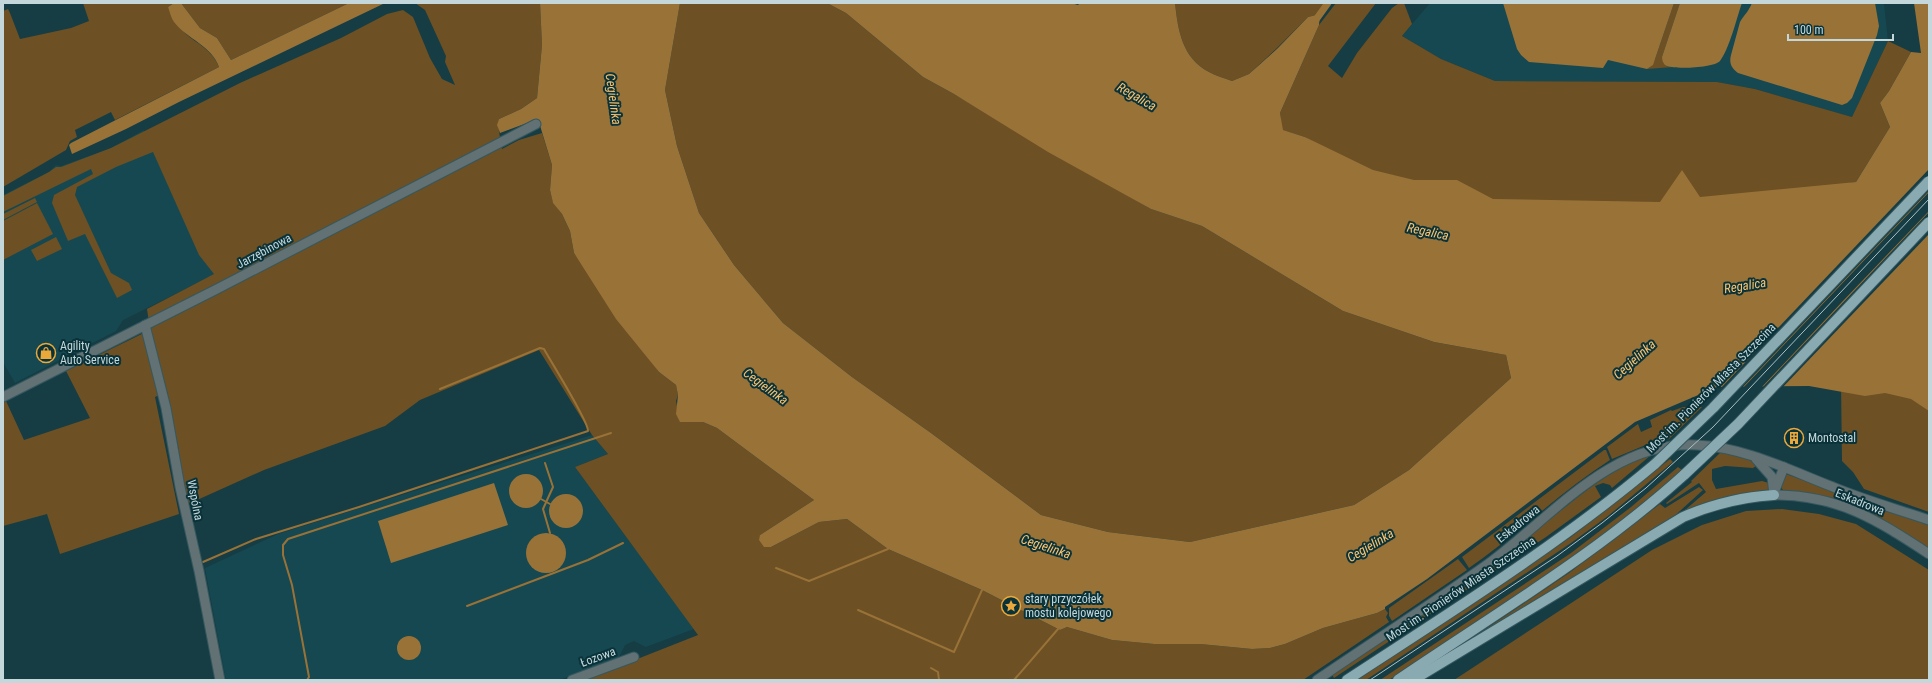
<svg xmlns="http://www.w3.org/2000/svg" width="1932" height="683" font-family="'Roboto Condensed',sans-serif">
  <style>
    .built { fill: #164851 }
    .green { fill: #6d5023 }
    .water { fill: #997238 }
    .pier { fill: #163c44 }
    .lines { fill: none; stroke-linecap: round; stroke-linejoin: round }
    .stream { stroke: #997238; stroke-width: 2 }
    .canal { stroke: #997238; stroke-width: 7 }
    .minor-casing { stroke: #35585f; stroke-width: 11 }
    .major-casing { stroke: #35585f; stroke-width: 12 }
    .minor { stroke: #617174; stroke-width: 9 }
    .major { stroke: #89aab1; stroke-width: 10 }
    .tram { stroke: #a9c0c5; stroke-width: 1 }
    .major-bridge-casing { stroke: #35585f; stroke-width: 12; stroke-linecap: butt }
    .major-bridge { stroke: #89aab1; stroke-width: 10 }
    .labels { text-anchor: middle; stroke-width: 4; stroke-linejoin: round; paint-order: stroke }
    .street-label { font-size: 12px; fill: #c4d8dc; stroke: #0a3239 }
    .poi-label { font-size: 12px; fill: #c4d8dc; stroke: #0a3239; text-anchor: start }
    .water-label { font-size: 13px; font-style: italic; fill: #fcc370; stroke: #0a3239 }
  </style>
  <rect width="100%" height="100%" fill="#163c44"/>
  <!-- built -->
  <g class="built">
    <path d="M1430 3H1884L1888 41 1852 117 1755 89 1717 82 1495 81 1441 59 1402 36Z"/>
    <path d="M144 130 225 269 123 320 116 331 15 383 3 362V195L49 172 56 165 61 166 111 148Z"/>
    <path d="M592 435 608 454 575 467 694 629 646 647 634 641 625 645 619 657 592 667V666L588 667 589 669 559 680H226L205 568 278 534Z"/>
  </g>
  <!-- green -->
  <g class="green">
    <path d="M83 3H174L168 7C174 16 179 27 186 34 198 44 213 51 219 67L115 120 111 112 75 130 77 137 70 141 66 150 3 187V11L8 9 10 13 20 39 71 28 89 21Z"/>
    <path d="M181 3H349L231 60 217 38 200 28Z"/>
    <path d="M415 3H540L542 45 537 98 521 109 499 119C497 128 501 139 502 149L519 140 542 133 552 165 550 190 553 202 562 214 570 231 574 253 659 372 676 385 678 395 676 401 680 421 703 422 717 428 814 500 760 535 771 547 819 522 847 519 888 549 982 590 1060 630 1067 627 1112 640 1154 644H1200L1252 649 1270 648 1285 644 1323 628 1377 613 1385 609 1388 613 1386 617 1389 622 1303 680H584L698 635 575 467 608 454 592 435 539 350 420 400 385 426 264 470 186 505 178 446 167 391 155 397 179 514 60 554 47 514 3 526V403L6 401 24 440 90 418 66 371 150 330 147 309 214 274 199 255 153 152 116 167 77 187 75 195 111 273 129 283 132 290 117 298 85 234 68 241 52 203 54 195 93 174 91 169 3 212V196L49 172 56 167H61L111 148 240 83 341 38 387 14 403 10 413 17 430 58 442 79 455 85 445 62 446 56 425 10Z"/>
    <path d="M680 3H827L846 13 923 77 954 94 1151 209 1202 226 1343 311 1434 342 1506 355 1511 378 1409 470 1354 505 1190 542 1108 532 1041 515 931 433 852 377 783 323 734 265 699 213 677 146 665 90Z"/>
    <path d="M1175 3H1328L1320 14 1308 17 1277 48 1249 74 1232 81C1225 78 1216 76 1209 72 1182 58 1178 30 1175 3Z"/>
    <path d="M1336 3H1376L1328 66 1342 78 1357 53 1392 8 1399 3H1404L1412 24 1402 36 1441 59 1495 81 1717 82 1755 89 1852 117 1888 41 1911 52 1889 91 1880 103 1890 127 1856 182 1657 214 1404 192 1305 137 1282 130 1280 113 1319 25Z"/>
    <path d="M1674 3H1680L1662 57 1666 66 1673 67 1647 69 1650 67 1655 59Z"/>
    <path d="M35 198 37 202 3 220V214Z"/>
    <path d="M37 203 53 234 3 260V221Z"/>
    <path d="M56 237 62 249 37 261 31 250Z"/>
    <path d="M1859 382 1929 402V512L1864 489 1853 472 1842 461 1841 385Z"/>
    <path d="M1683 407H1702L1669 439 1648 444 1612 459 1607 447 1638 424 1641 432 1652 427 1650 420 1671 410 1672 411Z"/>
    <path d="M1604 450H1606L1610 460C1560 492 1518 534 1469 568L1462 557Z"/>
    <path d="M1721 452 1753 461 1756 466 1753 468 1725 466 1712 469V480L1716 489 1762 481 1769 483 1770 488 1766 492 1678 516 1706 492 1699 483 1667 504 1666 503 1692 482 1691 481Z"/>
    <path d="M1651 455 1612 488 1610 485 1603 483 1595 486 1601 497 1546 537 1334 678 1332 675C1400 626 1470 579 1537 529 1575 501 1605 470 1651 455Z"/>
    <path d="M1670 459 1673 462 1608 516 1571 543 1366 680H1357L1571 537Z"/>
    <path d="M1678 467 1682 470C1593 551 1489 614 1389 680H1380L1571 553 1631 507Z"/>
    <path d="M1786 474 1929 524V550L1866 509 1835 497 1832 499 1783 490 1780 486Z"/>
    <path d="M1699 487 1703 490 1669 521 1450 653 1569 573 1660 504 1665 508Z"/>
    <path d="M1782 509 1819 514 1856 524 1929 570V680H1454L1652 550 1702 525 1746 511Z"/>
    <path d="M1458 559 1467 570 1392 621 1389 616V608Z"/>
  </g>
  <!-- water -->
  <g class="water">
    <path d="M174 3H181L200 28 217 38 231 60 349 3H385L179 102 126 129 72 154 69 145 71 143 219 67C212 46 187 39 174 22 171 18 170 12 168 7Z"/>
    <path d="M540 3H680L665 90 677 146 699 213 734 265 783 323 852 377 931 433 1041 515 1108 532 1190 542 1354 505 1409 470 1511 378 1506 355 1434 342 1343 311 1202 226 1151 209 1048 152 954 94 923 77 846 13 827 3H1071L1078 5 1080 3H1175C1178 30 1182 58 1209 72 1216 76 1225 78 1232 81L1249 74 1278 48 1308 17 1320 14 1319 25 1280 113 1283 130 1305 137 1373 170 1414 180H1457L1493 199 1660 202 1682 170 1700 197 1856 182 1890 127 1880 103 1889 91 1911 52 1921 53 1914 3H1929V411L1911 399 1885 393 1865 396 1809 386 1717 387 1635 422 1427 579 1385 607V609L1377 613 1323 628 1285 644 1270 648 1252 649 1200 644H1154L1112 640 1067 627 1060 630 982 590 888 549 847 519 819 522 771 547H764L759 540 760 535 814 500 717 428 703 422H680L676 414 678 395 676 385 659 372 616 319 574 253 570 231 562 214 553 203 550 190 552 165 538 119 500 133 497 125 499 119 521 109 537 98 542 45Z"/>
    <path d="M1503 3H1674L1653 65 1647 69 1608 60 1603 68 1529 62 1521 55 1517 49Z"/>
    <path d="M1680 3H1742C1736 20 1730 47 1720 61 1714 68 1672 70 1665 65 1663 63 1662 60 1662 57Z"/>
    <path d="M1752 3H1875L1879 26 1877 35 1852 98 1847 103 1842 105 1738 73C1731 68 1729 63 1731 55L1740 22C1744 15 1749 11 1752 3Z"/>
    <circle cx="526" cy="491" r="17"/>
    <path d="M494 483 508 525 391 563 378 521Z"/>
    <circle cx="566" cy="511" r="17"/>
    <circle cx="546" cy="553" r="20"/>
    <circle cx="409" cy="648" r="12"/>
  </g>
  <!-- pier -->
  <g class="pier">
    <path d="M1929 169V191L1741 389H1720Z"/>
    <path d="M1929 192V211L1842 302 1760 389H1742Z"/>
    <path d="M1929 212V234L1782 388 1761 389Z"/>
  </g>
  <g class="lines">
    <!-- stream -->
    <g class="stream">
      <path d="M545 463 553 487 543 509 550 533"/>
      <path d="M541 499 550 504"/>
      <path d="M203 562 256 539 359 507 588 431C589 422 551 362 544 349L540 348 440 389"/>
      <path d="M776 568 809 581 888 549"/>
      <path d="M467 606 588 560 623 543"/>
      <path d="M858 610 954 652 982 590"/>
      <path d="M931 668 938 672 939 680"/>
      <path d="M307 680 309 677 292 585 283 555V545L288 539 611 433"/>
      <path d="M1014 680 1058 629"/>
    </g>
    <!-- canal -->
    <path class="canal" d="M1315 21 1328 3"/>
    <!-- minor casing -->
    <g class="minor-casing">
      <g id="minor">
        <path d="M145 325 166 408 180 487 199 571 220 680"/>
        <path d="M3 397 215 290 536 124"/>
        <path d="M1756 459 1772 477 1774 495"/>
        <path d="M1775 490 1784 467"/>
        <path d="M1774 495C1839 495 1877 520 1929 554"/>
        <path d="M572 680 634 657"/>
        <path d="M1317 680C1374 641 1432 604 1488 564 1551 518 1611 441 1696 445 1744 447 1789 470 1833 487 1864 500 1897 509 1929 520"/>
      </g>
    </g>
    <!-- major casing -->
    <g class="major-casing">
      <g id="major">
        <path d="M1347 680C1451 612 1560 544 1655 464"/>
        <path d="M1398 680C1495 614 1598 553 1685 474"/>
        <path d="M1413 680 1683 517C1713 504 1742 497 1774 495"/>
      </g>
    </g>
    <!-- minor -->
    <use href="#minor" class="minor"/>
    <!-- major -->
    <use href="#major" class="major"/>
    <!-- tram -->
    <path class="tram" d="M1370 680 1557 556 1602 523 1646 488 1713 427 1929 199"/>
    <!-- major-bridge casing -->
    <g class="major-bridge-casing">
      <g id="major-bridge">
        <path d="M1655 464 1713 408 1929 181"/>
        <path d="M1685 474 1738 424 1929 222"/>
      </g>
    </g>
    <!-- major-bridge -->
    <use href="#major-bridge" class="major-bridge"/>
  </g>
  <!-- icons -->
  <defs>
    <g id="shop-ring" transform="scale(1)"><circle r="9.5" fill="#0a3239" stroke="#eca93b" stroke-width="1.5"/><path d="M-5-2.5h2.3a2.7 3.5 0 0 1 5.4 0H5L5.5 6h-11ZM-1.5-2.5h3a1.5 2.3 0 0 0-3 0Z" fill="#eca93b"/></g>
    <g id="building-ring" transform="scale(1)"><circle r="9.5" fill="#0a3239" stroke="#eca93b" stroke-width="1.5"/><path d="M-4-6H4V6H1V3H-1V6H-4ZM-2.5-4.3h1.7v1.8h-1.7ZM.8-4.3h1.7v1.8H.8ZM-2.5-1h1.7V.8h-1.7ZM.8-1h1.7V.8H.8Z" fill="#eca93b"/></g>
    <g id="sight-ring" transform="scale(1)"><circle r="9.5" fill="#0a3239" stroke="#eca93b" stroke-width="1.5"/><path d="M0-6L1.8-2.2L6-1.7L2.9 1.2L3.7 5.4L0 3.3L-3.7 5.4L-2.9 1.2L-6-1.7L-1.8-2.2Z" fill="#eca93b"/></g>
  </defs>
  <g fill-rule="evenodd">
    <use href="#shop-ring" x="46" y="353"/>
    <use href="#building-ring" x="1794" y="438"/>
    <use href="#sight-ring" x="1011" y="606"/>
  </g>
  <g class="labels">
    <!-- street labels -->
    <g class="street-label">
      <text transform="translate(264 251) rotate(-28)" y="4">Jarzębinowa</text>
      <text transform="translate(1711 388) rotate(-45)" y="4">Most im. Pionierów Miasta Szczecina</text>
      <text transform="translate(195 500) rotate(79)" y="4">Wspólna</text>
      <text transform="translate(1860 502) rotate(22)" y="4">Eskadrowa</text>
      <text transform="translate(1518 524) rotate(-39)" y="4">Eskadrowa</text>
      <text transform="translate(1461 589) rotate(-34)" y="4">Most im. Pionierów Miasta Szczecina</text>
      <text transform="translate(598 657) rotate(-20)" y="4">Łozowa</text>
    </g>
    <!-- poi labels -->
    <g class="poi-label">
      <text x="60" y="350">Agility<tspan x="60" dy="14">Auto Service</tspan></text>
      <text x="1808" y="442">Montostal</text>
      <text x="1025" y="603">stary przyczółek<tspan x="1025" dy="14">mostu kolejowego</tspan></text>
    </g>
    <!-- water labels -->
    <g class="water-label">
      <text transform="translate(1137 96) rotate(30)" y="5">Regalica</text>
      <text transform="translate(614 99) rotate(82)" y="5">Cegielinka</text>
      <text transform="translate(1428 231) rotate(12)" y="5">Regalica</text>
      <text transform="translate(1745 285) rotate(-9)" y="5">Regalica</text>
      <text transform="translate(1634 359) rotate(-42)" y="5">Cegielinka</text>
      <text transform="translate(766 386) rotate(36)" y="5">Cegielinka</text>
      <text transform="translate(1370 545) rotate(-31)" y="5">Cegielinka</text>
      <text transform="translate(1046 546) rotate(18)" y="5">Cegielinka</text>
    </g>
  </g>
  <!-- border -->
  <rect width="1932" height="683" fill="none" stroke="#c4d8dc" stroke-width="8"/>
  <!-- scale -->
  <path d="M1788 34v6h105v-6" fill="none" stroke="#c4d8dc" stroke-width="2"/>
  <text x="1794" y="34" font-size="12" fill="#c4d8dc" stroke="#0a3239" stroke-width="3" paint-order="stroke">100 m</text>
</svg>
